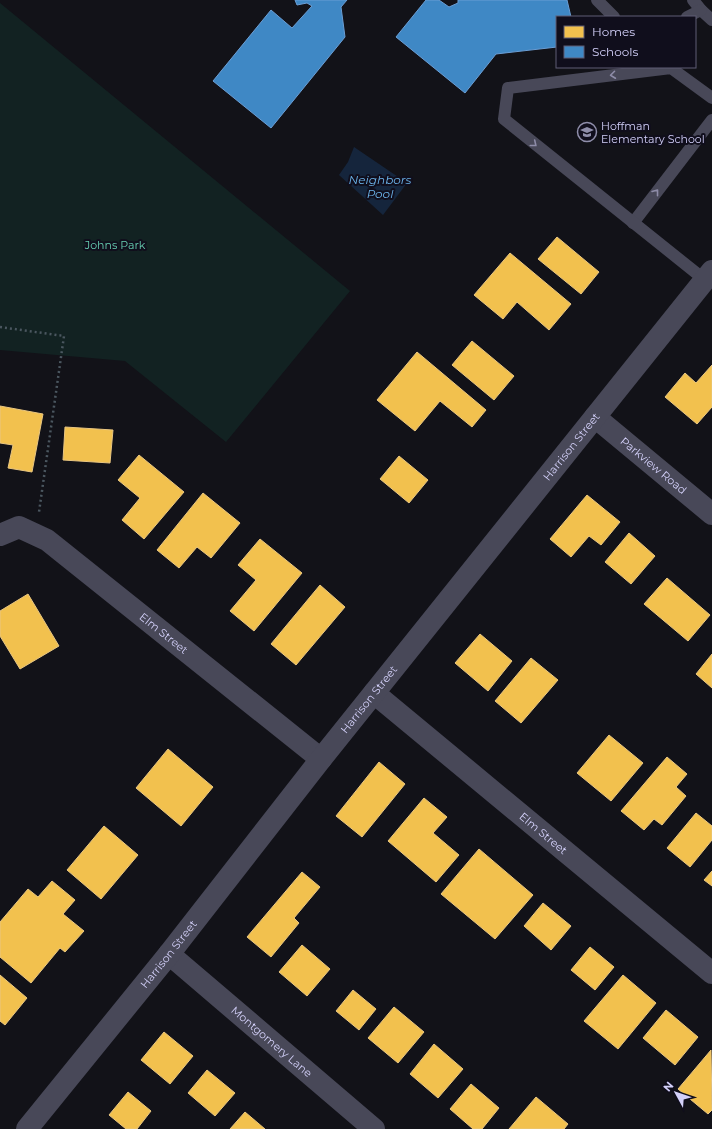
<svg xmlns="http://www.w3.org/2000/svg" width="712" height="1129" font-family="Montserrat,sans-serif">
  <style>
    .green { fill: #122222 }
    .water { fill: #15253c }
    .homes { fill: #f2c14e; stroke: #e9c681 }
    .schools { fill: #3f88c5; stroke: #6b9ed5 }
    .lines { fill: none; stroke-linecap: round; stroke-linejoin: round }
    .path { stroke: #4b5760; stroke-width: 2.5; stroke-dasharray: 2 3; stroke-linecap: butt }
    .lane { stroke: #484858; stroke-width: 12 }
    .street { stroke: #484858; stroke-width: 22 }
    .oneway { stroke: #8e8ca8 }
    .labels { text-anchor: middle; stroke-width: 4; stroke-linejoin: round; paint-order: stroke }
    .poi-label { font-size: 11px; fill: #d3d0f9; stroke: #100e1c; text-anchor: start }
    .park-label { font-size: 11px; fill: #66ceb1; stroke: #100e1c }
    .street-label { font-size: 11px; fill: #d3d0f9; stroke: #100e1c }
    .water-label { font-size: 12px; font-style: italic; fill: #6cb4eb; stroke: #100e1c }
  </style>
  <rect width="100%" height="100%" fill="#121218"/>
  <!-- green -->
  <path class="green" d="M0 3 350 291 226 442 125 361 0 350Z"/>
  <!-- water -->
  <path class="water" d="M354 147 407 183 383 215 339 175 348 162Z"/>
  <!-- homes -->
  <g class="homes">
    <path d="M557 237 599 272 581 294 538 259Z"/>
    <path d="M510 253 571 304 549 330 517 302 503 319 474 295Z"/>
    <path d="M472 341 514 376 494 400 452 365Z"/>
    <path d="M417 352 486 410 472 427 440 401 415 431 377 400Z"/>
    <path d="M712 365V407L697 424 665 397 685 373 696 383Z"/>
    <path d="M0 406 43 414 32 472 8 468 13 445 0 443Z"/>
    <path d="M65 427 113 430 110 463 63 460Z"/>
    <path d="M139 455 184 492 144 539 122 520 140 498 118 480Z"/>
    <path d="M399 456 428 480 409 503 380 479Z"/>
    <path d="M203 493 240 523 211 558 197 547 179 568 157 550Z"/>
    <path d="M587 495 620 522 601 545 589 536 571 557 550 539Z"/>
    <path d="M629 533 655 556 631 584 605 562Z"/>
    <path d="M260 539 302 573 254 631 230 611 256 580 238 565Z"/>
    <path d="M667 578 710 615 688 641 644 604Z"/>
    <path d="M320 585 345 607 296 665 271 644Z"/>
    <path d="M28 594 59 646 20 669 0 636V611Z"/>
    <path d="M480 634 512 661 488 691 455 663Z"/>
    <path d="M712 654V688L696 674Z"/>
    <path d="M531 658 558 680 521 723 495 701Z"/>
    <path d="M609 735 643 763 611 801 577 773Z"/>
    <path d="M168 749 213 787 181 826 136 788Z"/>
    <path d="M667 757 687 774 676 787 686 796 662 825 654 819 644 830 621 811Z"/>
    <path d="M379 762 405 784 362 837 336 816Z"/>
    <path d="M424 798 447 817 433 833 459 855 436 882 388 841Z"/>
    <path d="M696 813 712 826V840L690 867 667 848Z"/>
    <path d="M104 826 138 855 101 899 67 870Z"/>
    <path d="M479 849 533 895 495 939 441 894Z"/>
    <path d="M712 871V886L704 880Z"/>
    <path d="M302 872 320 887 294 918 299 923 271 957 247 937Z"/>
    <path d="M52 881 75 900 63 914 84 931 65 952 60 948 31 983 0 957V922L28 889 38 897Z"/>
    <path d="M543 903 571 926 551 950 524 926Z"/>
    <path d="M302 945 330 969 307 996 279 972Z"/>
    <path d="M590 947 614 967 595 990 571 970Z"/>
    <path d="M0 975 27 998 5 1025 0 1021Z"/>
    <path d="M623 975 656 1003 618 1049 584 1021Z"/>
    <path d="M353 990 376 1009 359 1030 336 1011Z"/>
    <path d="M394 1007 424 1032 398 1063 368 1038Z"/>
    <path d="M666 1010 698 1037 675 1065 643 1038Z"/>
    <path d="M164 1032 193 1056 170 1084 141 1060Z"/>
    <path d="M434 1044 463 1069 438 1098 410 1074Z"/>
    <path d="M711 1050 712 1110 708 1114 678 1089Z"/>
    <path d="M207 1070 235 1093 215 1116 188 1093Z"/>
    <path d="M471 1084 499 1108 482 1129H473L450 1109Z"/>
    <path d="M128 1092 151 1111 137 1129H126L109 1115Z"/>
    <path d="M536 1097 568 1124 564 1129H509Z"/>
    <path d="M245 1112 265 1129H230Z"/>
  </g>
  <!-- schools -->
  <g class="schools">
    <path d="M295 0H347L341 7 345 37 271 128 213 81 271 10 292 28 312 6 307 3 297 5Z"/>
    <path d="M426 0H439L449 7 458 3V0H567L571 17H557V47L496 54 465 93 396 37Z"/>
  </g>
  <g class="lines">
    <!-- path -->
    <path class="path" d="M0 327 64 336 39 512"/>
    <!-- lane -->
    <g class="lane">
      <path d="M597 0 614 17"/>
      <path d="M693 0 701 10 712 20"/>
      <path d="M687 17 701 10"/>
      <path d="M633 223 712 120"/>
      <path d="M705 280 504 119 508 88 671 68 712 98"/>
    </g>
    <!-- street -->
    <g class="street">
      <path id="s1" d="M595 417 712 514"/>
      <path id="s2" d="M0 535 19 527 47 540 321 759"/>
      <path id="s3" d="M374 693 712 973"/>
      <path id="s4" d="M169 954 374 1129"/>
      <path id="s5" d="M27 1129 169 954 321 759 712 271"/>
    </g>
  </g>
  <!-- one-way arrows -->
  <defs><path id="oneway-chevron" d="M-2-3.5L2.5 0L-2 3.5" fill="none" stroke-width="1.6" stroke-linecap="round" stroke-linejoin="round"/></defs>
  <g class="oneway">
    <use href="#oneway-chevron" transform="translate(613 75) rotate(173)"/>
    <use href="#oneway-chevron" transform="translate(534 144) rotate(39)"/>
    <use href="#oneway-chevron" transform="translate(656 192) rotate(-52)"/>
  </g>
  <!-- icons -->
  <defs>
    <g id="school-ring" transform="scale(1)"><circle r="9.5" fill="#100e1c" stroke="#8f8eaa" stroke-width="1.5"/><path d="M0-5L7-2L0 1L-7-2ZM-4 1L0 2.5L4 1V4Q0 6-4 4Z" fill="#8f8eaa"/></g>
  </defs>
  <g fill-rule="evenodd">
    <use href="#school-ring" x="587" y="132"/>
  </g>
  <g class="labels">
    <!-- poi labels -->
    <g class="poi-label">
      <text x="601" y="130">Hoffman<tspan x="601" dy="13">Elementary School</tspan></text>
    </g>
    <!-- park labels -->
    <g class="park-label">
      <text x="115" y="249">Johns Park</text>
    </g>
    <!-- street labels -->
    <g class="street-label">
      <text dy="4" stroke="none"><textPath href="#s5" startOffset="873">Harrison Street</textPath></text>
      <text dy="4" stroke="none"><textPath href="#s1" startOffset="76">Parkview Road</textPath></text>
      <text dy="4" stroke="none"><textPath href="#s2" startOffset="201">Elm Street</textPath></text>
      <text dy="4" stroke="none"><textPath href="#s5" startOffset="549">Harrison Street</textPath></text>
      <text dy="4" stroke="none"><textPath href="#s3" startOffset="220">Elm Street</textPath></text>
      <text dy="4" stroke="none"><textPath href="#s5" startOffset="225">Harrison Street</textPath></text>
      <text dy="4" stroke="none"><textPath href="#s4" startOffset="135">Montgomery Lane</textPath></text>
    </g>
    <!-- water labels -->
    <g class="water-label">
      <text x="380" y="184">Neighbors<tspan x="380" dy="14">Pool</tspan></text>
    </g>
  </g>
  <!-- legend -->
  <rect x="556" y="16" width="140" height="52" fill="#100e1c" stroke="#5e5c74"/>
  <rect x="564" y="26" width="20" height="12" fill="#f2c14e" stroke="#5e5c74"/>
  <text x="592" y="36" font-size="12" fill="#d3d0f9">Homes</text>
  <rect x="564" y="46" width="20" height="12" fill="#3f88c5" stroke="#5e5c74"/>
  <text x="592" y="56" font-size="12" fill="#d3d0f9">Schools</text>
  <!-- north arrow -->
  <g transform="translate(676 1093) rotate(310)" stroke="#100e1c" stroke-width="3" paint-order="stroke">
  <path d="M0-3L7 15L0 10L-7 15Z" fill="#d3d0f9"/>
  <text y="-6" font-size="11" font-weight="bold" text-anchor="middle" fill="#d3d0f9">N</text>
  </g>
</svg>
